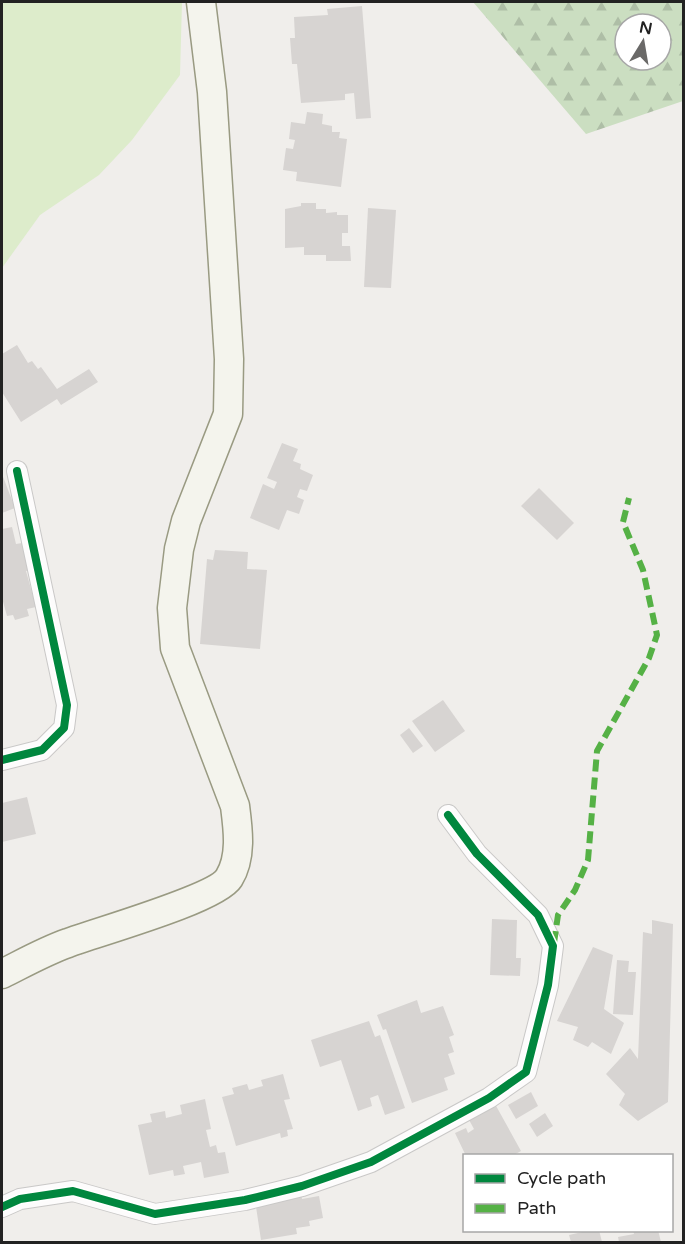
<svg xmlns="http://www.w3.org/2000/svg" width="685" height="1244" font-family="'Varela Round',sans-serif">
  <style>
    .grass { fill: #ddeccb }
    .forest { fill: url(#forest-firs); fill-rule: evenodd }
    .building { fill: #d7d4d2 }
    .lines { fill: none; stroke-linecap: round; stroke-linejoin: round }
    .street-casing { stroke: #c9c8c7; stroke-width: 22 }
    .secondary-casing { stroke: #999a82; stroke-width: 31 }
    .street { stroke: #fdfcfc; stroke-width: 20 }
    .secondary { stroke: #f4f4ed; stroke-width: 28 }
    .quiet { stroke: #55b145; stroke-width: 6; stroke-dasharray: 12 6; stroke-linecap: butt }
    .cycleway-casing { stroke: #fff; stroke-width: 11 }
    .cycleway { stroke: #00873e; stroke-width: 8 }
  </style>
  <defs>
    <pattern id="forest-firs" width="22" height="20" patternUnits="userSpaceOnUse" patternTransform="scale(1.5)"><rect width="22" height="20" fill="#cbdec1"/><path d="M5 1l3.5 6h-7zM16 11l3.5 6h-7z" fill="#aebea6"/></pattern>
  </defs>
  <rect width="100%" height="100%" fill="#f0eeeb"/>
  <!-- grass -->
  <path class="grass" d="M2 2H182L180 75 132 140 99 175 40 215 2 268Z"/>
  <!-- forest -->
  <path class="forest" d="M473 2H683V101L586 134ZM625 24H661V60H625Z"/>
  <!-- building -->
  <g class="building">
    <path d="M362 6 371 118 356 119 354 93 345 94V100L301 103 297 64H292L290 38H295L294 17 328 15 327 9Z"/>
    <path d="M307 112 323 114 322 124 332 126V132H340L339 138 347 139 341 187 296 181 297 172 283 170 286 148 293 149 295 140 289 139 291 122 305 124Z"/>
    <path d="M301 203H316V209H326V213L337 212V215H348V233H342V246H350L351 261H326V255H304V247L285 248V209L301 206Z"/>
    <path d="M368 208 396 210 391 288 364 287Z"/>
    <path d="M17 345 28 363 32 361 38 369 41 367 57 389 89 369 98 382 61 405 57 399 21 422 2 392V354Z"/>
    <path d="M282 443 298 449 293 461 301 464 300 469 313 475 307 491 300 489 297 497 304 500 299 514 287 510 279 530 250 518 263 484 274 489 277 482 267 478Z"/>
    <path d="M2 474 15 508 2 513Z"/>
    <path d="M539 488 574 523 557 540 521 506Z"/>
    <path d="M12 527 16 544 22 543 30 570 26 571 36 607 27 609 29 616 15 620 13 615 7 616 2 598V529Z"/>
    <path d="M215 550 248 552 247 569 267 570 260 649 200 644 207 559 213 560Z"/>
    <path d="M443 700 465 731 435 752 412 721Z"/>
    <path d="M409 728 423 746 413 753 400 735Z"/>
    <path d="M27 797 36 834 2 842V803Z"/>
    <path d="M492 919 517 920 516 958H521L520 976 490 975Z"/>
    <path d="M652 920 673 924 668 1102 638 1121 619 1105 625 1094 606 1074 630 1048 638 1059 643 932 652 934Z"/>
    <path d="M593 947 613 955 604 1009 624 1023 611 1054 592 1042 588 1047 573 1040 578 1027 557 1021Z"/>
    <path d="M617 960 629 961 628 972H636L633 1015 613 1014Z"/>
    <path d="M417 1000 421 1013 443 1006 454 1035 449 1037 454 1052 448 1054 455 1074 444 1078 448 1090 412 1103 386 1029 383 1030 377 1015Z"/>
    <path d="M369 1021 375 1037 380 1035 405 1108 385 1115 378 1095 370 1098 372 1106 358 1111 341 1060 320 1067 311 1040Z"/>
    <path d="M283 1074 290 1099 284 1100 293 1129 287 1130 288 1136 281 1138 280 1133 236 1146 222 1097 234 1094 232 1088 247 1084 249 1090 263 1086 261 1080Z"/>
    <path d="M531 1092 538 1106 516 1119 508 1105Z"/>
    <path d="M205 1099 211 1129 206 1130 210 1147 216 1145 218 1153 225 1152 229 1173 204 1178 201 1162 183 1166 185 1174 174 1176 173 1170 149 1175 138 1125 152 1122 150 1114 165 1111 166 1118 182 1114 180 1105Z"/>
    <path d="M495 1104 521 1151 512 1156H466L455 1133 466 1128 468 1133 474 1129 468 1118Z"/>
    <path d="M545 1113 553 1126 537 1137 529 1124Z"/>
    <path d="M301 1193 302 1199 319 1196 323 1218 309 1221 310 1226 296 1228 297 1234 261 1240 255 1200Z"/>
    <path d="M591 1230H599L602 1242H571L569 1235Z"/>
    <path d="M633 1230H658L661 1242H619L618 1237 634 1234Z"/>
  </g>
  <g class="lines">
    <!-- street casing -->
    <g class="street-casing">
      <g id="street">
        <path d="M2 760 42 750 64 728 67 705 17 471"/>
        <path d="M2 1207 20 1199 73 1191 155 1214 245 1200 302 1186 371 1162 489 1098 526 1072 548 985 553 946 538 915 477 854 448 815"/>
      </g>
    </g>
    <!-- secondary casing -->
    <g class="secondary-casing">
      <path id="secondary" d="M2 974C24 963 45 951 68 943 97 932 216 899 229 878 242 857 238 829 235 806L175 648 172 608 179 549 186 521 228 414 229 359 212 92 201 2"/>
    </g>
    <!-- street -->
    <use href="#street" class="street"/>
    <!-- secondary -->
    <use href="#secondary" class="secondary"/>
    <!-- quiet -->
    <path class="quiet" d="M554 943 558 915 575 890 588 860 597 751 649 658 657 635 643 570 623 522 629 498"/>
    <!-- cycleway casing -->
    <g class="cycleway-casing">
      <g id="cycleway">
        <path d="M2 760 42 750 64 728 67 705 17 471"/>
        <path d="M2 1207 20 1199 73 1191 155 1214 245 1200 302 1186 371 1162 489 1098 526 1072 548 985 553 946 538 915 477 854 448 815"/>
      </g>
    </g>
    <!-- cycleway -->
    <use href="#cycleway" class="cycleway"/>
  </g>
  <!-- border -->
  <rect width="685" height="1244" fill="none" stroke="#222222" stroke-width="6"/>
  <!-- legend -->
  <rect x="463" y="1154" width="210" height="78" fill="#ffffff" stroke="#a7a7a7" stroke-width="1.5"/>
  <rect x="475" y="1174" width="30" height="9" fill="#00873e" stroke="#a7a7a7" stroke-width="1.5"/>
  <text x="517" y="1184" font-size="18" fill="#222222">Cycle path</text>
  <rect x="475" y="1204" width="30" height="9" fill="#55b145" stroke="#a7a7a7" stroke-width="1.5"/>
  <text x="517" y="1214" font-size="18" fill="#222222">Path</text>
  <!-- north arrow -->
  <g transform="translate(643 42) rotate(11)"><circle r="28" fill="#ffffff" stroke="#a7a7a7" stroke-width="1.5"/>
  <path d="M0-4.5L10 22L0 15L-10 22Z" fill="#6a6968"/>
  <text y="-9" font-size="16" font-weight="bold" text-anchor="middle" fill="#222222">N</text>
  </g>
</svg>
